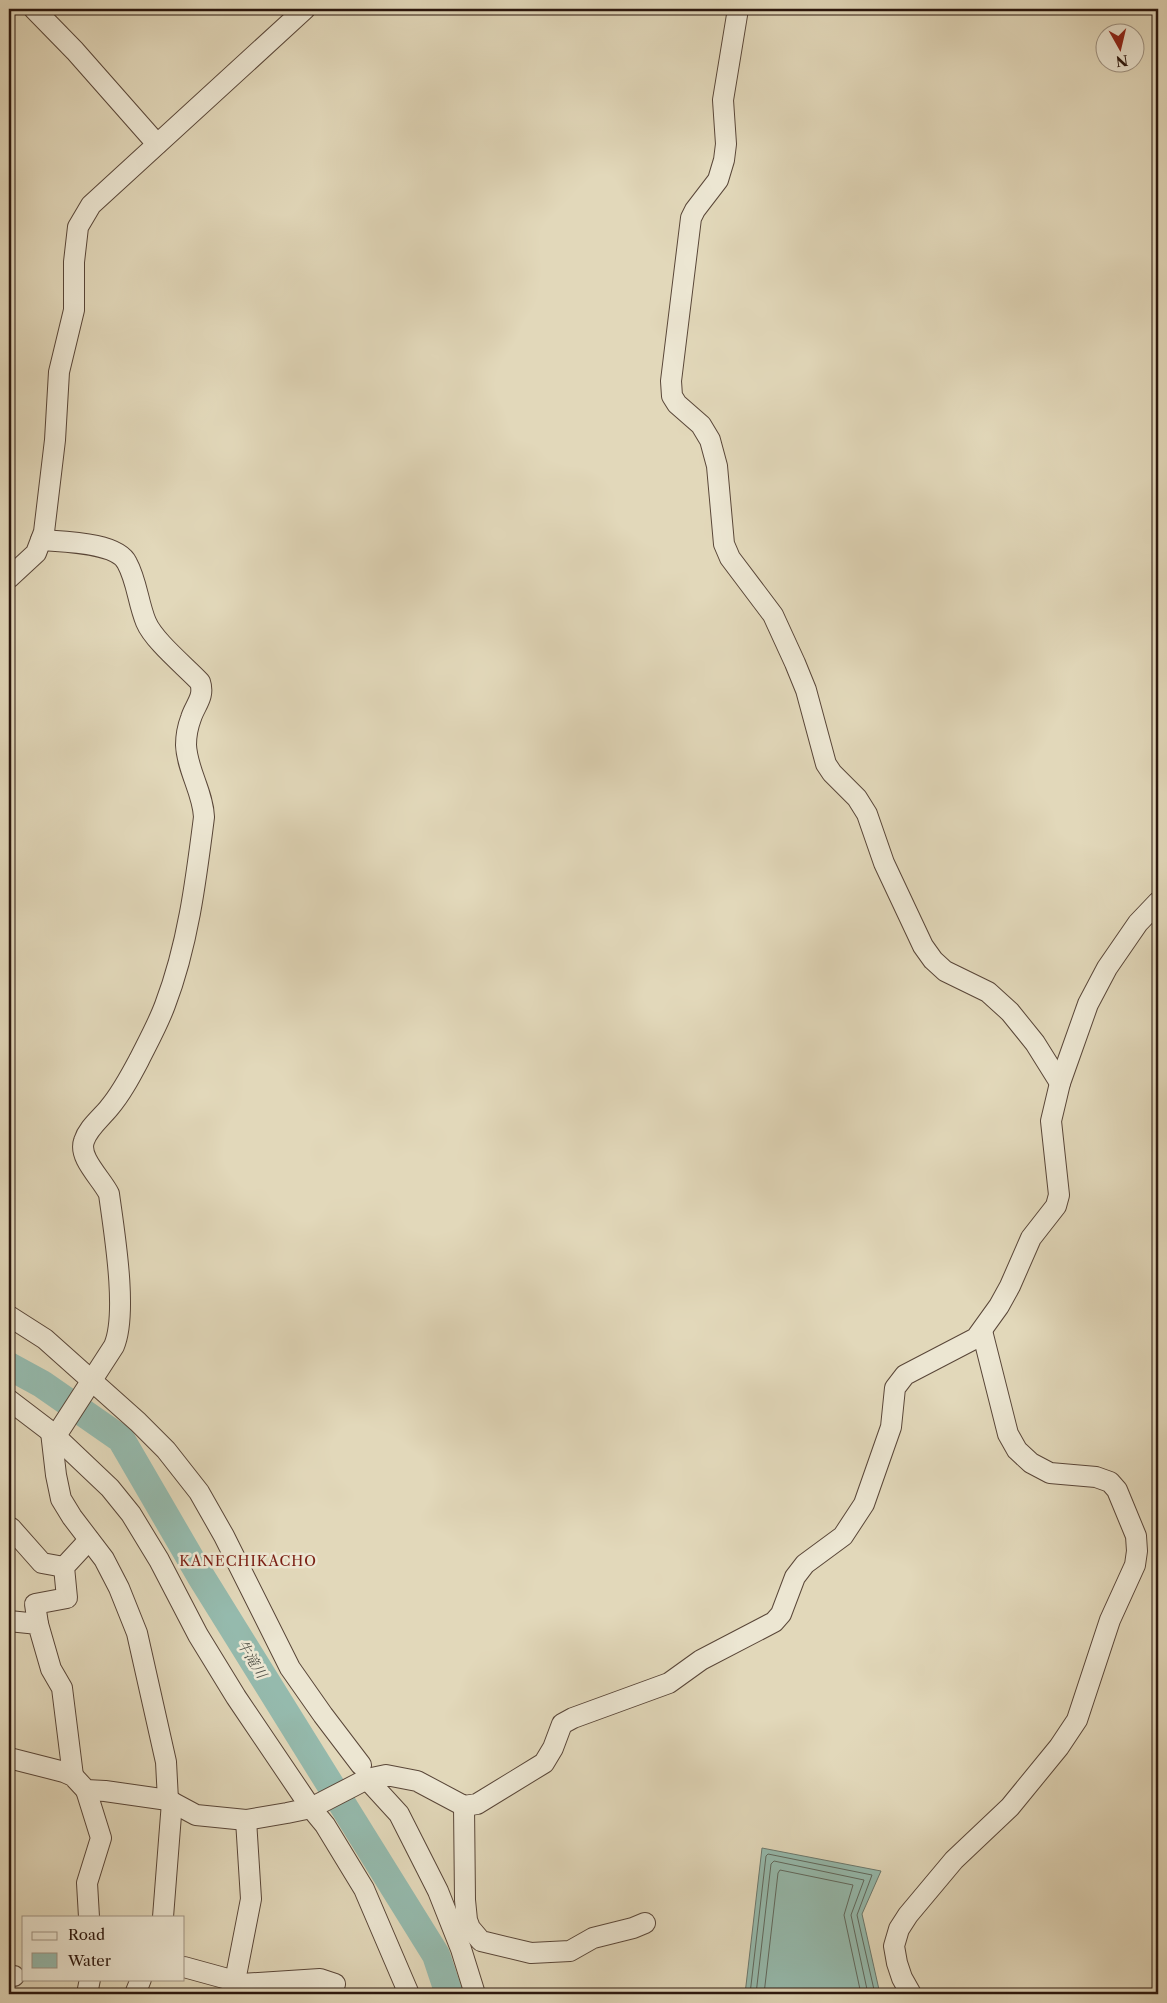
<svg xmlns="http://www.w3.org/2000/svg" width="1167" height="2003" font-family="'Libre Caslon Text','Noto Serif JP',serif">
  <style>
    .water { fill: #95baad; stroke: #6b786d }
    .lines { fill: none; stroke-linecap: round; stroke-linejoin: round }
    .shore { stroke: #60685d; stroke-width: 1 }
    .river { stroke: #95baad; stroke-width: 28 }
    .minor-casing { stroke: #594638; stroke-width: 22 }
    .minor { stroke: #ece6d2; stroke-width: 20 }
    .labels { text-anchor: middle; stroke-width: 5; stroke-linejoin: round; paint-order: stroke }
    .neighbourhood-label { font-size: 14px; letter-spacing: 1px; fill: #7a1f14; stroke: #ece6d2 }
    .water-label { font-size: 14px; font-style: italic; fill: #504f45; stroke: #ece6d2 }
  </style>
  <rect width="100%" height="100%" fill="#e2d8ba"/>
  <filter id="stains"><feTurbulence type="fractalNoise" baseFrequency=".004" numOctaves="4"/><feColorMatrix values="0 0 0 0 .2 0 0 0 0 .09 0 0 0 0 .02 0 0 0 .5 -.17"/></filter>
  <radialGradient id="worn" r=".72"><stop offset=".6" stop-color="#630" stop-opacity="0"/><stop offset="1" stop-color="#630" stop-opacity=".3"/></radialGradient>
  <!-- water -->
  <path class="water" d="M762 1848 881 1871 862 1914 880 1994H745Z"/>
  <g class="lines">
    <!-- shore -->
    <g class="shore">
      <path d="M750 1994 766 1856 768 1854 872 1875 857 1915 875 1994"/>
      <path d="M756 1994 771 1864 774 1861 864 1880 851 1915 868 1994"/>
      <path d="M764 1994 778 1873 780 1870 853 1885 844 1915 861 1994"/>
    </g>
    <!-- river -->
    <path class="river" d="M9 1366 42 1384 121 1439 200 1575 436 1955 449 1994"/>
    <!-- minor casing -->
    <g class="minor-casing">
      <g id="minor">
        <path d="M34 9 75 51 157 144"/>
        <path d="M738 9 723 100 726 144 724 160 718 180 695 210 691 218 671 381 672 396 677 404 701 425 710 440 717 466 724 544 730 558 773 615 795 663 806 690 826 764 832 773 857 798 867 814 884 863 923 946 933 960 945 971 988 992 1010 1012 1035 1043 1060 1083"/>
        <path d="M41 540C63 542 117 542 127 563 137 581 138 603 146 622 154 641 185 666 200 682 205 697 195 705 191 718 188 726 186 736 186 745 187 770 203 792 204 817 196 880 188 945 165 1005 158 1024 148 1042 139 1060 130 1077 121 1094 109 1108 100 1119 88 1128 84 1141 78 1158 102 1179 109 1194 114 1231 128 1313 114 1346L59 1431 51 1432 56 1475 61 1499 72 1517 104 1559 119 1588 137 1633 166 1762 168 1800"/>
        <path d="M9 578 36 553 44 532 55 440 59 372 74 310V262L78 227 91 205 305 9"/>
        <path d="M9 1316 45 1339 138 1422 166 1450 199 1492 224 1536 290 1668 323 1715 361 1765"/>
        <path d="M9 1400 51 1432 110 1488 131 1514 159 1560 198 1635 236 1697 311 1808 325 1825 364 1889 409 1994"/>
        <path d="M11 1528 42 1563 64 1567"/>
        <path d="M9 1621 38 1624 51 1669 62 1688 73 1776"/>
        <path d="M38 1624 35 1604 67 1598 64 1567 89 1540"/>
        <path d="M9 1758 64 1772 73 1776 86 1790 105 1791 168 1800 196 1815 246 1820 287 1813 311 1808 367 1779 386 1775 417 1781 464 1806 477 1804 544 1763 553 1748 562 1724 573 1718 669 1683 701 1660 774 1622 781 1614 795 1577 805 1564 843 1536 864 1504 891 1427 895 1388 905 1375 976 1338 999 1306 1010 1286 1031 1238 1056 1206 1059 1195 1051 1121 1060 1083 1088 1004 1107 968 1138 923 1158 902"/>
        <path d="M367 1779 399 1814 438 1891 461 1949 475 1994"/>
        <path d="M86 1790 101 1838 87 1883 89 1917"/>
        <path d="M464 1806 465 1900 467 1920 470 1928 481 1941 531 1953 570 1951 593 1938 633 1928 645 1923"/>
        <path d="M163 1917 172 1802"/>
        <path d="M184 1967 235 1981"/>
        <path d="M9 1976H14"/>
        <path d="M241 1984 320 1979 335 1984"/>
        <path d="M87 1994 90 1979"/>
        <path d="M135 1994 141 1979"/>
        <path d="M239 1994 241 1984 235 1981 251 1899 246 1820"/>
        <path d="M911 1994 902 1978 897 1963 894 1946 899 1929 908 1915 954 1860 1010 1807 1059 1747 1077 1720 1110 1620 1135 1565 1137 1551 1136 1536 1117 1490 1110 1482 1096 1477 1050 1473 1031 1463 1017 1450 1008 1434 982 1331"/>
      </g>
    </g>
    <!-- minor -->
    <use href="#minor" class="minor"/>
  </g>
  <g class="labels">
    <!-- neighbourhood labels -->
    <g class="neighbourhood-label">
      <text x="248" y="1566">KANECHIKACHO</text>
    </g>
    <!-- water labels -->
    <g class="water-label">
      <text transform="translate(252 1659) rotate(58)" y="5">牛滝川</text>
    </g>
  </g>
  <!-- margin -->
  <rect width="1167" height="2003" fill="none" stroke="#e2d8ba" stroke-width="30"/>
  <rect x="10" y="10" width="1147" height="1983" fill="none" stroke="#2b160d" stroke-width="2.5"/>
  <rect x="15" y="15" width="1137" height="1973" fill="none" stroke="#2b160d"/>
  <!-- legend -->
  <rect x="22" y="1916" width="162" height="65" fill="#ece6d2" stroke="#9f9383"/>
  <rect x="32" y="1932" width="25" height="8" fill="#ece6d2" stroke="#9f9383"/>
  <text x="68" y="1940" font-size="15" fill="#2b160d">Road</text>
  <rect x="32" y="1953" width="25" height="15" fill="#95baad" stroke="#9f9383"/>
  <text x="68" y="1966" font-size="15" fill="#2b160d">Water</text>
  <!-- north arrow -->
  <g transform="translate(1120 48) rotate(172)"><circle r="24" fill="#ece6d2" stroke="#9f9383"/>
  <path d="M0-4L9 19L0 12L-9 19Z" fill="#8f2418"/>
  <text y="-8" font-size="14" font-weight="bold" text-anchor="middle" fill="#2b160d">N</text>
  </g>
  <rect width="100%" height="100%" filter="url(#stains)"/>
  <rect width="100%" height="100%" fill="url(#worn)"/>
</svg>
